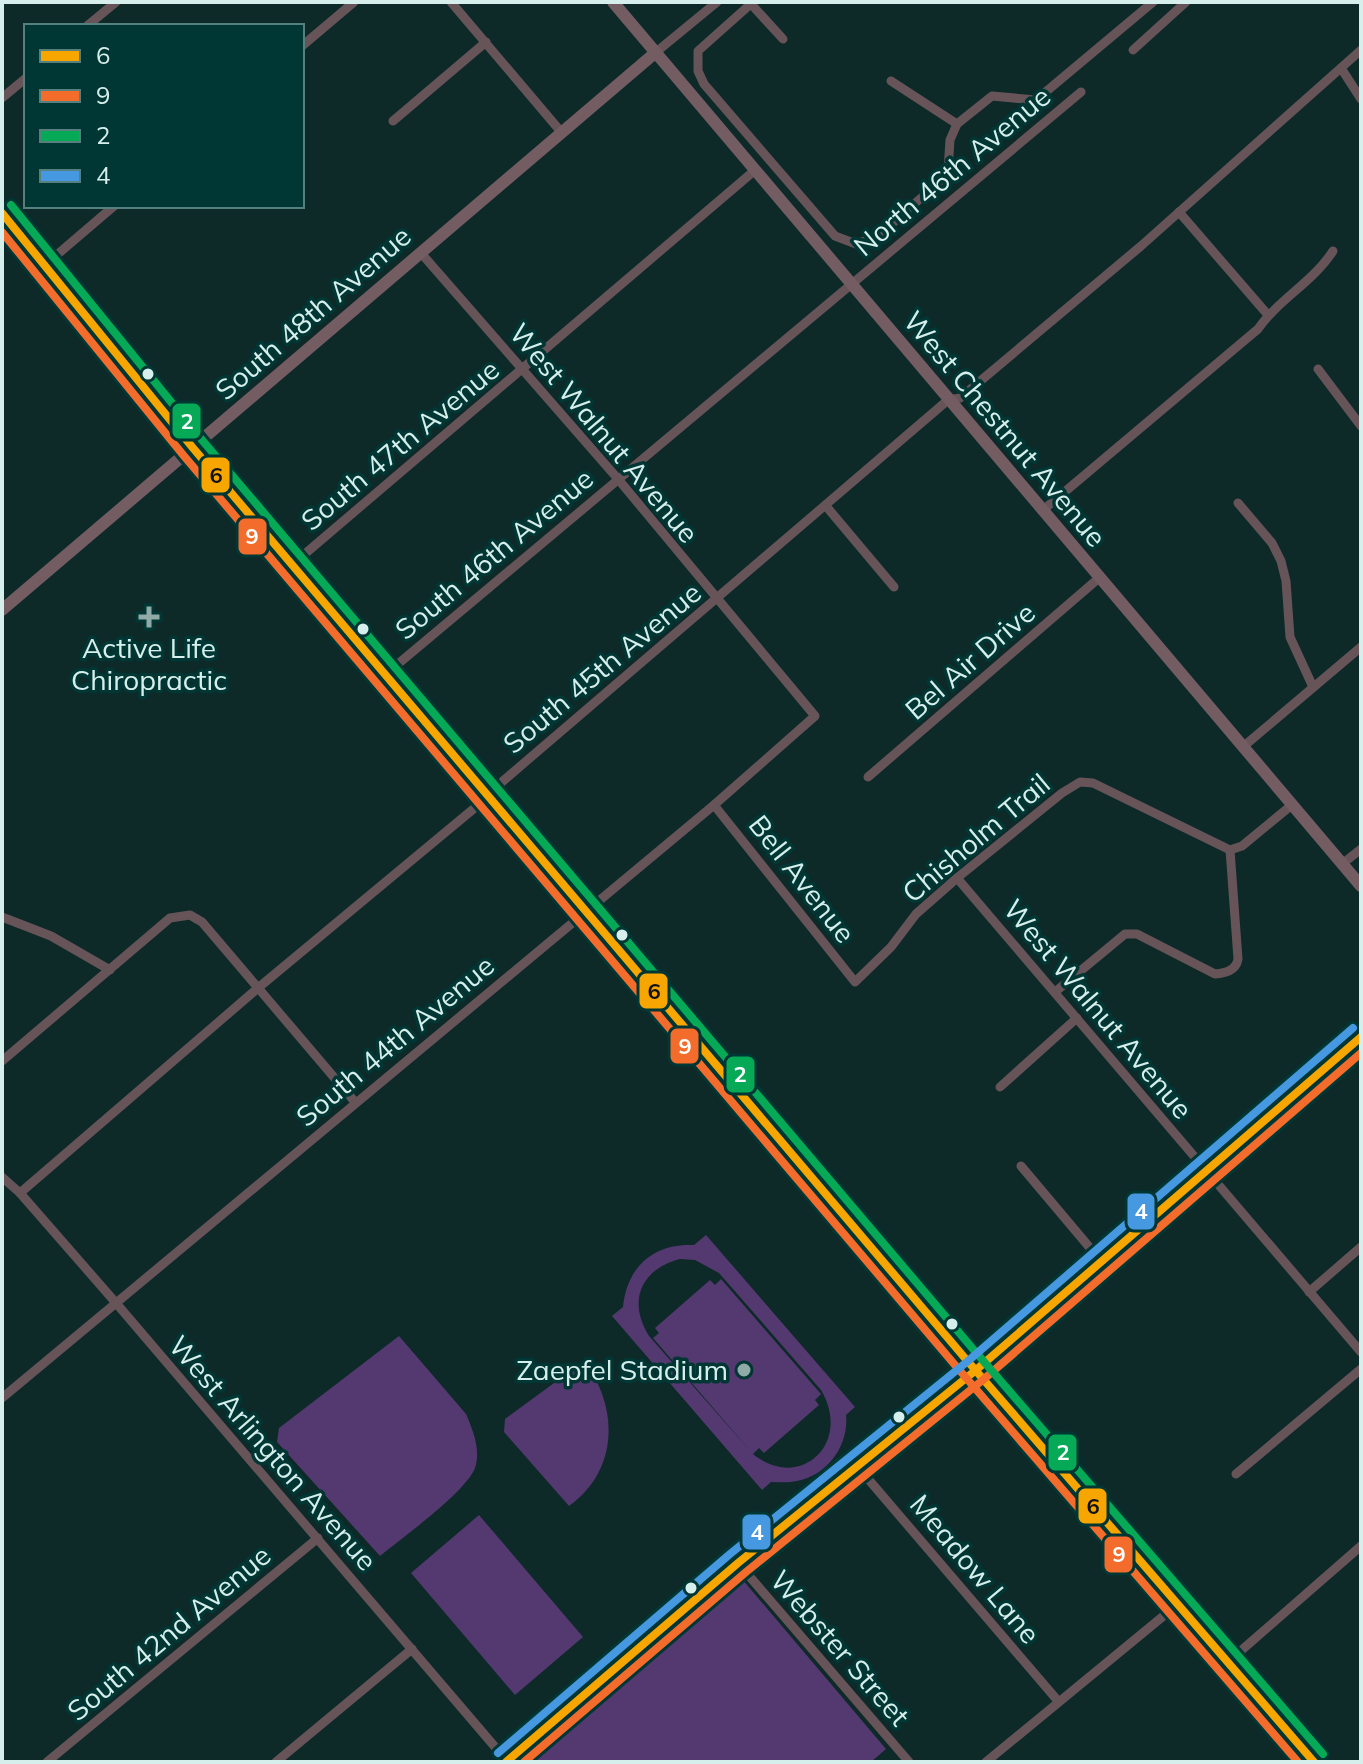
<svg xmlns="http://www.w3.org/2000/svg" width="1363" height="1764" font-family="Mulish,sans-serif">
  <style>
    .green { fill: #543970; fill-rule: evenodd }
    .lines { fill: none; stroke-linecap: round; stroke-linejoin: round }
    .street { stroke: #665459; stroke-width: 9 }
    .secondary { stroke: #735c62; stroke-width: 12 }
    .primary { stroke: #6b595f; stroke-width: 14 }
    .bus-1-casing { stroke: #003633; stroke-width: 14 }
    .bus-2-casing { stroke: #003633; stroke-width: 14 }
    .bus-3-casing { stroke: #003633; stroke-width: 14 }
    .bus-4-casing { stroke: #003633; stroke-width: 14 }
    .bus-1 { stroke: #f7a600; stroke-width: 8 }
    .bus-2 { stroke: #f36c2b; stroke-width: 8 }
    .bus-3 { stroke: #06aa56; stroke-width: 8 }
    .bus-4 { stroke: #4699e1; stroke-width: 8 }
    .bus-dot { fill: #d6efec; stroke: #003633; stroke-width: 3 }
    .poi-dot { fill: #90aaa7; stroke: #003633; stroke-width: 3 }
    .labels { text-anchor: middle; stroke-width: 7; stroke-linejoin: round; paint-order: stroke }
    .street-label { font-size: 28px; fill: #d6efec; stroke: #003633 }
    .poi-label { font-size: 28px; fill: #d6efec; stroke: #003633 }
    .line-badge { stroke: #003633; stroke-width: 3 }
    .badge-label { font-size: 22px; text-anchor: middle; font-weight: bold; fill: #fff }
    .pale-badge-label { font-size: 22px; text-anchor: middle; font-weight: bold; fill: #111 }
  </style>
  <rect width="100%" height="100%" fill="#0d2928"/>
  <!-- green -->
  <g class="green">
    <path d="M706 1235 855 1407 846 1415C849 1445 828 1475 797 1481 789 1483 779 1482 771 1482L762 1490 612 1316 623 1307C627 1267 653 1243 694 1245ZM680 1259 695 1260 719 1273 821 1390C853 1444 799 1492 753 1454L759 1448 764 1453 819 1405 815 1400 821 1394 721 1279 715 1285 710 1280 655 1328 659 1333 653 1338 752 1453 649 1336C627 1301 641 1269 680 1259Z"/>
    <path d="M399 1336 466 1414C473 1430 481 1450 475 1468 465 1493 403 1537 380 1556L277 1442 279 1428Z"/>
    <path d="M584 1361C619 1407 619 1470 569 1506L504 1432 505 1419Z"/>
    <path d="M479 1515 583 1637 515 1695 411 1573Z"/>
    <path d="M742 1579 886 1749 871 1762H526Z"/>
  </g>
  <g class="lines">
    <!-- street -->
    <g class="street">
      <path d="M451 2 562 133"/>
      <path d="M753 2 698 51V71L704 84 835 236 856 244 878 236 938 183 948 170 950 140 957 124 992 96 1036 100 1153 2"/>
      <path d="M751 4 783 39"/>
      <path d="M87 26 116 2"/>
      <path d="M302 46 354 2"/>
      <path d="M1133 50 1186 2"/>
      <path d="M655 53 717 2"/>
      <path d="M1341 68 1361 99"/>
      <path d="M891 81 957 124"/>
      <path d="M2 98 26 78"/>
      <path d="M393 121 486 42"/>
      <path d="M1179 212 1268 315"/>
      <path d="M45 265 114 206"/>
      <path d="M1318 369 1361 426"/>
      <path d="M1238 503 1272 543 1281 561 1286 581 1290 637 1313 687"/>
      <path d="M826 506 894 587"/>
      <path d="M1042 511 1258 329C1279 299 1313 282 1333 251"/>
      <path d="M293 564 754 171"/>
      <path d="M386 674 1081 92"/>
      <path d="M1244 746 1361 647"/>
      <path d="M868 777 1099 578"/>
      <path d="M714 805 855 982 891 947 916 914 957 878 1062 793 1080 782 1093 783 1230 850"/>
      <path d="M1230 850 1242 846 1293 804"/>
      <path d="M1342 864 1361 849"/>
      <path d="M957 878 1361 1352"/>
      <path d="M2 917 51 936 110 970"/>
      <path d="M1055 992 1125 934H1137L1215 974C1225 973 1236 971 1238 959L1230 850"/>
      <path d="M2 1061 170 918 190 915 202 922 355 1102"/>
      <path d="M1000 1087 1077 1018"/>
      <path d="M1021 1166 1101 1261"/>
      <path d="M2 1177 20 1193 116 1303 507 1761"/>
      <path d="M20 1193 258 988 489 796 503 781 948 400 960 398 1141 246 1361 50"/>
      <path d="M1309 1292 1361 1247"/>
      <path d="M2 1398 714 805 815 716 618 479 421 253"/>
      <path d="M857 1466 1058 1701"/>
      <path d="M1236 1474 1361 1369"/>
      <path d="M738 1563 909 1762"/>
      <path d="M1228 1662 1361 1546"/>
      <path d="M47 1762 318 1538"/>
      <path d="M276 1762 412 1649"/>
      <path d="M986 1762 1178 1604"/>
    </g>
    <!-- secondary -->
    <g class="secondary">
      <path d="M613 2 1361 886"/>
      <path d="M2 213 193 448 964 1357 1314 1762"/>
      <path d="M2 610 655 53"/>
    </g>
    <!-- primary -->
    <path class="primary" d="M506 1762 738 1563 976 1370 1361 1037"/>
    <!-- bus-1 casing -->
    <g class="bus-1-casing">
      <g id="bus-1">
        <path d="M2 213 193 448 964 1357 1314 1762"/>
        <path d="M506 1762 738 1563 976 1370 1361 1037"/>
      </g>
    </g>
    <!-- bus-2 casing -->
    <g class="bus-2-casing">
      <g id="bus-2">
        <path d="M2 232 184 456 955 1365 1298 1762"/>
        <path d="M524 1762 746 1572 984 1379 1361 1053"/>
      </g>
    </g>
    <!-- bus-3 casing -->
    <g class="bus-3-casing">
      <path id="bus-3" d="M11 205 202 440 973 1349 1323 1754"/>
    </g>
    <!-- bus-4 casing -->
    <g class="bus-4-casing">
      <path id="bus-4" d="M498 1753 730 1554 968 1361 1353 1028"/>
    </g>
    <!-- bus-1 -->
    <use href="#bus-1" class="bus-1"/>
    <!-- bus-2 -->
    <use href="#bus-2" class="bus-2"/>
    <!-- bus-3 -->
    <use href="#bus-3" class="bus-3"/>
    <!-- bus-4 -->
    <use href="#bus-4" class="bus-4"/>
  </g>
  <!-- markers -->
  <g class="bus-dot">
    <circle cx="148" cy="374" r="7"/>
    <circle cx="363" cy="629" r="7"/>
    <circle cx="622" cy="935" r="7"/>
    <circle cx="952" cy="1324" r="7"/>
    <circle cx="899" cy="1417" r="7"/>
    <circle cx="691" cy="1588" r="7"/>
  </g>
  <g class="poi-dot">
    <path d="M145 605h8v8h8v8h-8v8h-8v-8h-8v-8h8z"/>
    <circle cx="744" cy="1370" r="8"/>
  </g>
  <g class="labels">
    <!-- street labels -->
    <g class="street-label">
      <text transform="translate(952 171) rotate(-40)" y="10">North 46th Avenue</text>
      <text transform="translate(313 313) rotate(-41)" y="10">South 48th Avenue</text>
      <text transform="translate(1005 429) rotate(50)" y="10">West Chestnut Avenue</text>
      <text transform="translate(604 433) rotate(50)" y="10">West Walnut Avenue</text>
      <text transform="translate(400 445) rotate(-40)" y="10">South 47th Avenue</text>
      <text transform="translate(494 554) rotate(-40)" y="10">South 46th Avenue</text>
      <text transform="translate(970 661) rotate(-41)" y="10">Bel Air Drive</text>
      <text transform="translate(602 668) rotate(-40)" y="10">South 45th Avenue</text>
      <text transform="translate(976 838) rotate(-40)" y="10">Chisholm Trail</text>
      <text transform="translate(802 879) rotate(52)" y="10">Bell Avenue</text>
      <text transform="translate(1098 1009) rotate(50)" y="10">West Walnut Avenue</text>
      <text transform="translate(395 1041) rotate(-40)" y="10">South 44th Avenue</text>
      <text transform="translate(273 1453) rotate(49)" y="10">West Arlington Avenue</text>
      <text transform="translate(975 1569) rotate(50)" y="10">Meadow Lane</text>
      <text transform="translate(169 1633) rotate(-40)" y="10">South 42nd Avenue</text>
      <text transform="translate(840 1648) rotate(49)" y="10">Webster Street</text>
    </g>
    <!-- poi labels -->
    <g class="poi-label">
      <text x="149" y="658">Active Life<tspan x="149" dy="32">Chiropractic</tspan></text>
      <text x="728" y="1380" text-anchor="end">Zaepfel Stadium</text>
    </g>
  </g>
  <g class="line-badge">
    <rect x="171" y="402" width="31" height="38" rx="8" fill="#06aa56"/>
    <rect x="200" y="456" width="31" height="38" rx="8" fill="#f7a600"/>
    <rect x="237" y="517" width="31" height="39" rx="8" fill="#f36c2b"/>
    <rect x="638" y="972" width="31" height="38" rx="8" fill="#f7a600"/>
    <rect x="669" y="1027" width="31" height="38" rx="8" fill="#f36c2b"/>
    <rect x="725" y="1055" width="31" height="39" rx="8" fill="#06aa56"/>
    <rect x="1126" y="1192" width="30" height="39" rx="8" fill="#4699e1"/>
    <rect x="1047" y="1433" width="31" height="39" rx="8" fill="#06aa56"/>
    <rect x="1077" y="1487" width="31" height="38" rx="8" fill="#f7a600"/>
    <rect x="741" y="1513" width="31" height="38" rx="8" fill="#4699e1"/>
    <rect x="1103" y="1535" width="31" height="39" rx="8" fill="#f36c2b"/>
  </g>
  <g class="badge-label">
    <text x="187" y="429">2</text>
    <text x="252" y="544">9</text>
    <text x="685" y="1054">9</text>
    <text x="740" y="1082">2</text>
    <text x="1141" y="1219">4</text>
    <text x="1063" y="1460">2</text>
    <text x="757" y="1540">4</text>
    <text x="1119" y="1562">9</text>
  </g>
  <g class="pale-badge-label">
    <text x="216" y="483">6</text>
    <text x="654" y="999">6</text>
    <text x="1093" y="1514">6</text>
  </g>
  <!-- border -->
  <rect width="1363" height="1764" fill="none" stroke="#d6efec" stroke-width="8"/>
  <!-- legend -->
  <rect x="24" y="24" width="280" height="184" fill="#003633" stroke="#56807d" stroke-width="2"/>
  <rect x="40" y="50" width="40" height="12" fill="#f7a600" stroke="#56807d" stroke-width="2"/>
  <text x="96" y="64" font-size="24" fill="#d6efec">6</text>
  <rect x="40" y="90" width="40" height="12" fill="#f36c2b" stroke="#56807d" stroke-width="2"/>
  <text x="96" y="104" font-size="24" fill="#d6efec">9</text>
  <rect x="40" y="130" width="40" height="12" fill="#06aa56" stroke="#56807d" stroke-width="2"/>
  <text x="96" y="144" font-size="24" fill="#d6efec">2</text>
  <rect x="40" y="170" width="40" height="12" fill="#4699e1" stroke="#56807d" stroke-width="2"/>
  <text x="96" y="184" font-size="24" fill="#d6efec">4</text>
</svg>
